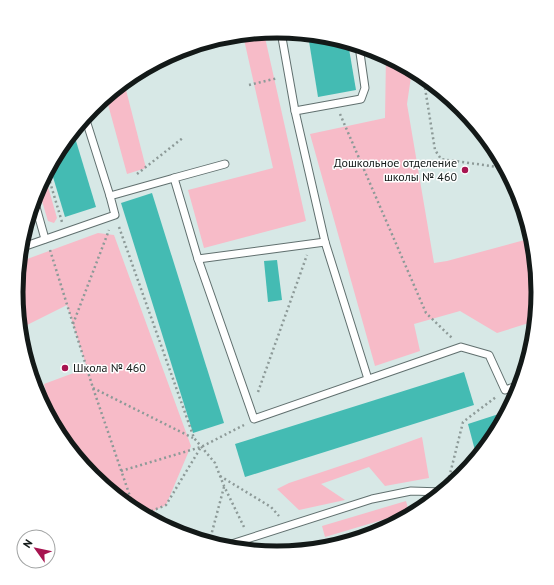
<svg xmlns="http://www.w3.org/2000/svg" width="554" height="585" font-family="'PT Sans',sans-serif">
  <style>
    .green { fill: #f7bbc8 }
    .building { fill: #44bbb3 }
    .lines { fill: none; stroke-linecap: round; stroke-linejoin: round }
    .lane-casing { stroke: #61706f; stroke-width: 9 }
    .path { stroke: #8d9a98; stroke-width: 2.5; stroke-dasharray: 2 3; stroke-linecap: butt }
    .lane { stroke: #fff; stroke-width: 7 }
    .poi-dot { fill: #a71450; stroke: #fff; stroke-width: 1.5 }
    .labels { text-anchor: middle; stroke-width: 3; stroke-linejoin: round; paint-order: stroke }
    .poi-label { font-size: 12px; fill: #131918; stroke: #fff; text-anchor: end }
    .rim { fill: none; stroke: #131918; stroke-width: 5 }
  </style>
  <rect width="100%" height="100%" fill="#d7e8e6"/>
  <!-- green -->
  <g class="green">
    <path d="M264 33 306 221 204 248 188 190 273 168 243 35Z"/>
    <path d="M386 56 412 70 407 104 434 263 447 261 532 238 538 293 535 321 497 333 460 311 414 324 420 351 375 366 310 134 385 118Z"/>
    <path d="M124 82 146 168 127 174 106 97Z"/>
    <path d="M45 176 57 218 54 223 48 221 38 188Z"/>
    <path d="M98 233 114 235 191 446 166 505 143 516 132 509 92 477 60 437 56 430 44 384 87 368 67 305 27 325 17 284 19 262Z"/>
    <path d="M422 437 429 478 385 486 369 467 321 484 345 500 299 510 277 489 289 483 361 459Z"/>
    <path d="M406 501 409 512 325 537 322 526Z"/>
  </g>
  <!-- building -->
  <g class="building">
    <path d="M308 35 328 37 348 43 356 90 318 97Z"/>
    <path d="M73 131 96 207 65 217 50 167 60 147Z"/>
    <path d="M152 193 224 423 193 433 121 203Z"/>
    <path d="M277 260 282 300 268 302 264 261Z"/>
    <path d="M464 372 474 405 245 477 235 444Z"/>
    <path d="M508 411 494 438 477 458 468 424Z"/>
  </g>
  <g class="lines">
    <!-- lane casing -->
    <g class="lane-casing">
      <g id="lane">
        <path d="M281 32 295 111 325 242 368 379"/>
        <path d="M295 111 361 99 365 88 359 46"/>
        <path d="M85 117 110 196"/>
        <path d="M174 178 225 164"/>
        <path d="M34 200 45 239"/>
        <path d="M20 248 115 215 110 196 174 178 198 259 254 419 461 347 489 355 505 390 520 385"/>
        <path d="M198 259 325 242"/>
        <path d="M222 547 372 499 411 491 443 492"/>
      </g>
    </g>
    <!-- path -->
    <g class="path">
      <path d="M426 78 425 88 435 150 441 159 505 168"/>
      <path d="M249 85 278 78"/>
      <path d="M340 114 426 313 452 338"/>
      <path d="M47 172 62 222"/>
      <path d="M137 174 184 137"/>
      <path d="M119 227 194 438 215 463 224 486 244 527"/>
      <path d="M50 250 93 388 135 511"/>
      <path d="M73 324 109 230"/>
      <path d="M93 388 193 438"/>
      <path d="M258 392 307 255"/>
      <path d="M121 471 201 447 244 425"/>
      <path d="M220 476 271 507 279 516"/>
      <path d="M448 482 463 422 496 397"/>
      <path d="M142 515 166 505 201 447"/>
      <path d="M210 542 212 532 224 487"/>
    </g>
    <!-- lane -->
    <use href="#lane" class="lane"/>
  </g>
  <!-- markers -->
  <g class="poi-dot">
    <circle cx="465" cy="170" r="4"/>
    <circle cx="65" cy="368" r="4"/>
  </g>
  <g class="labels">
    <!-- poi labels -->
    <g class="poi-label">
      <text x="457" y="167">Дошкольное отделение<tspan x="457" dy="14">школы № 460</tspan></text>
      <text x="73" y="372" text-anchor="start">Школа № 460</text>
    </g>
  </g>
  <!-- crop -->
  <path d="M0 0H554V585H0ZM23 292a254 254 0 1 1 508 0a254 254 0 1 1-508 0Z" fill="#fff" fill-rule="evenodd"/>
  <path class="rim" d="M23 292a254 254 0 1 1 508 0a254 254 0 1 1-508 0Z"/>
  <!-- north arrow -->
  <g transform="translate(36 549) rotate(303)"><circle r="19" fill="#ffffff" stroke="#a1a3a3"/>
  <path d="M0-3L7 15L0 10L-7 15Z" fill="#a71450"/>
  <text y="-6" font-size="11" font-weight="bold" text-anchor="middle" fill="#131918">N</text>
  </g>
</svg>
